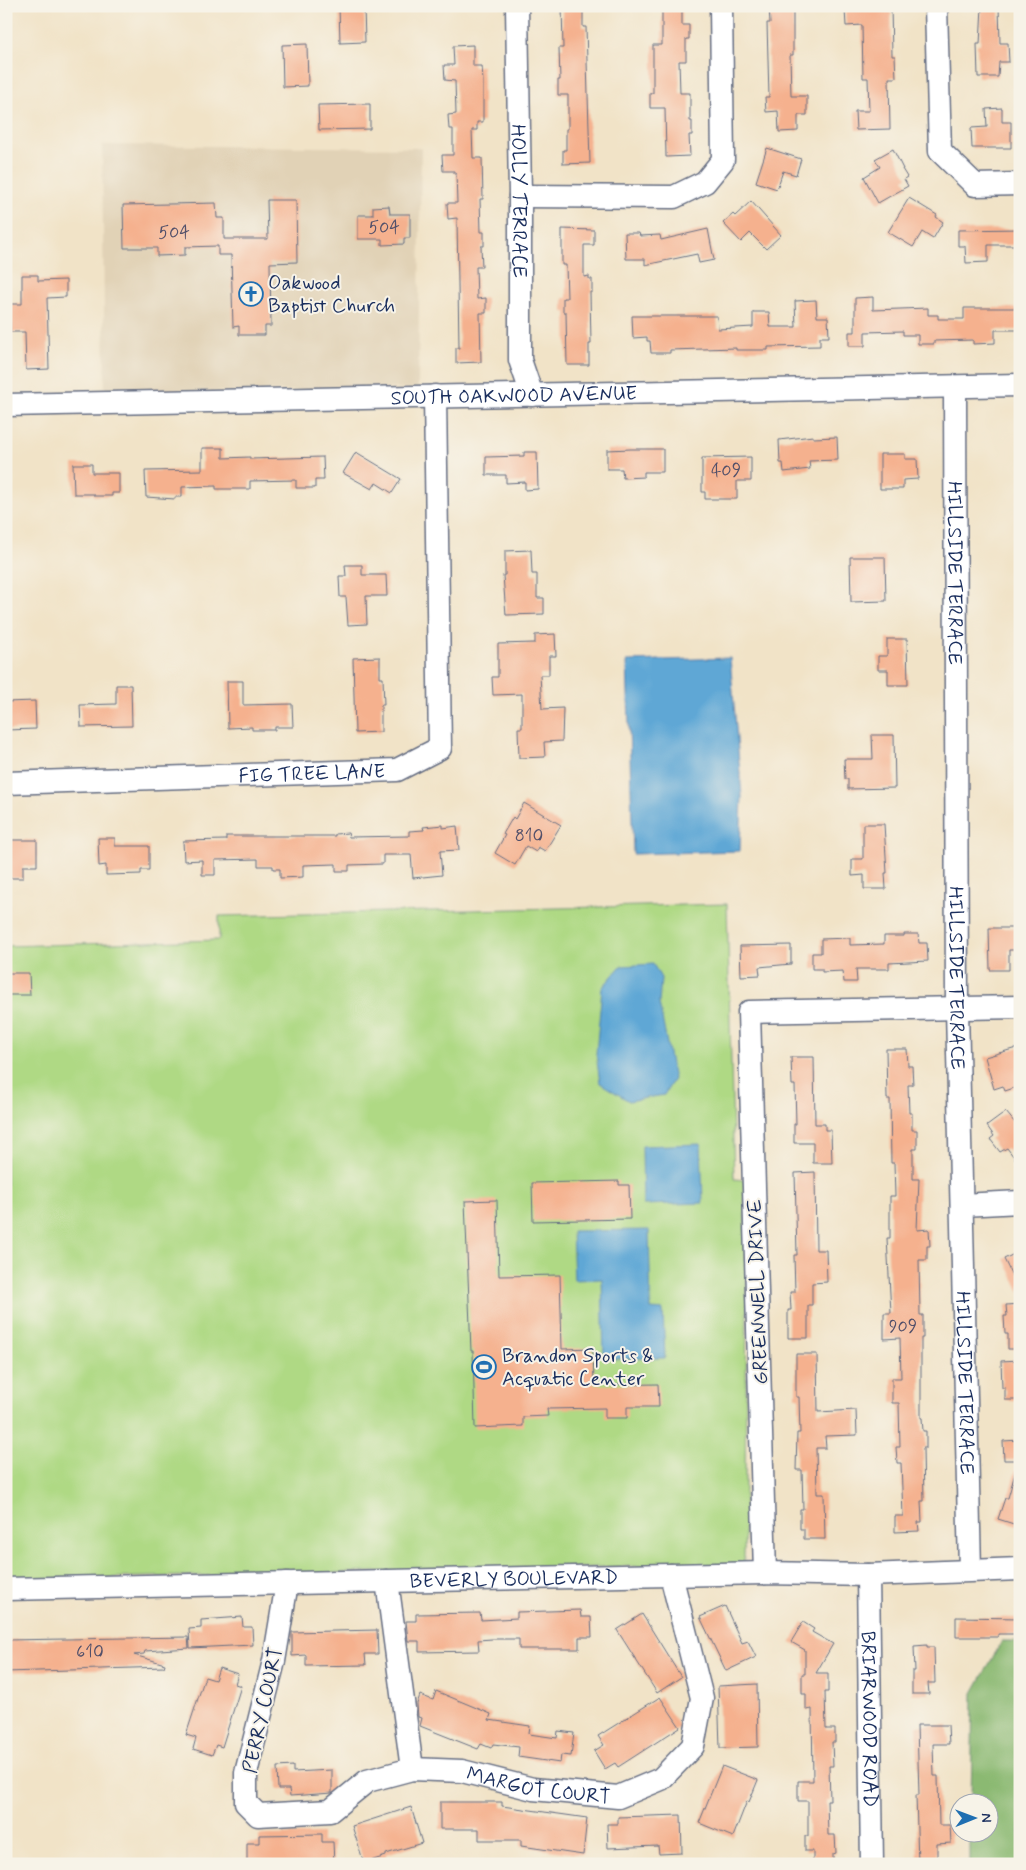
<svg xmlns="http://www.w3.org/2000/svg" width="1026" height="1870" font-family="Mynerve,sans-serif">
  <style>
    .built { fill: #e1d2b6 }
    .green { fill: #afd984; stroke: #658471 }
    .forest { fill: #8bb972; stroke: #537468 }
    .water { fill: #5ea7d5; stroke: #3c6b9a }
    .building { fill: #f5b18e }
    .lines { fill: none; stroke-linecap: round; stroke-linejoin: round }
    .minor-casing { stroke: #666e83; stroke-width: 25 }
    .minor { stroke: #fff; stroke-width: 22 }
    .labels { text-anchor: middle; stroke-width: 4; stroke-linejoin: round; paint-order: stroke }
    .number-label { font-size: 18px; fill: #52506a }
    .street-label { font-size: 20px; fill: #1b2f5e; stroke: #f7f3e8 }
    .poi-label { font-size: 20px; fill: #1b2f5e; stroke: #f7f3e8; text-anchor: start }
  </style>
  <rect width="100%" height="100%" fill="#f7f3e8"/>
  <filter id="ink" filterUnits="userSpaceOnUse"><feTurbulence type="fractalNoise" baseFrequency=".02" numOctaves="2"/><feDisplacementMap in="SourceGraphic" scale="10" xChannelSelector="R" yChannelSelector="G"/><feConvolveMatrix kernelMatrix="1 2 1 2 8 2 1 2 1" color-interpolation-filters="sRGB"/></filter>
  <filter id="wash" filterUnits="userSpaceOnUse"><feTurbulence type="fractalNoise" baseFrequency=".0096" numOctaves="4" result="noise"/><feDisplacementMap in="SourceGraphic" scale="20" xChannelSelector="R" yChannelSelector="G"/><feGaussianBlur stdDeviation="1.12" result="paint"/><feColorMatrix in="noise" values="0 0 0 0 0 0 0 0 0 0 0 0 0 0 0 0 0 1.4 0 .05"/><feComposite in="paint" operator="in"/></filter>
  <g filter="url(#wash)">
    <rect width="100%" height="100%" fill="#f1e3c7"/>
    <!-- built -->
    <path class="built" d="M102 145 421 148 418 388 105 394Z"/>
    <!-- green -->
    <path class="green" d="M727 904 734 1179 744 1180 747 1308 744 1564 6 1580V946L219 940V916Z"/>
    <!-- forest -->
    <path class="forest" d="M1002 1641H1020V1864H970V1833L988 1832V1802H971L973 1693Z"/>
    <!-- water -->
    <g class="water">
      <path d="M730 658 742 796 740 851 633 854 627 661Z"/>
      <path d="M653 964 661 978 659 1003 674 1079 664 1095 629 1101 600 1083 596 1054 602 988 621 966Z"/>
      <path d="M701 1144 703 1203 643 1205 642 1146Z"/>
      <path d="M649 1230 651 1309 663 1310 665 1358 604 1359 602 1279 574 1280 572 1231Z"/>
    </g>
    <g id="blocks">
      <!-- building -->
      <g class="building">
        <path d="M339 6H364L365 42 340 43Z"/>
        <path d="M562 6H583V27H586L590 163 563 164V150H566V129H568V95H558V80H560L559 48H563Z"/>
        <path d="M662 6H682V25H689V39H686V61H679L680 93H690V121H692V135H689L690 156 666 157 665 108H650V93H653V45H662Z"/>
        <path d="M769 6H793V55H790L791 96H807V115H798V131L779 132 778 111 766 112 765 97H769L767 23H770Z"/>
        <path d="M857 6H891L892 56H895L896 78H889L890 129 856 130 855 111H869L868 78H863L862 25 846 26 845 10H857Z"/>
        <path d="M982 6H999L1000 43H1008L1009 62H999L998 77H978L977 44H980Z"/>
        <path d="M307 44 308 86 283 87 282 45Z"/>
        <path d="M473 45V66H482L483 81V122H477V130H472L473 158H482L483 199H480L481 232H484V246H481L482 267H476L477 299 486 298V313H480L481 362 456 363V348H459L457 218 448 219 447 203H457L456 173H454V171H443L442 155H453V129H449L448 115 456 114 455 81 445 80 444 65H454L453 46Z"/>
        <path d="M370 104V129L319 130 318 105Z"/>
        <path d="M1002 108V122H1011V148H972L971 128 987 127 986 109Z"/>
        <path d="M767 148 801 159 796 175 783 171 777 189 756 182Z"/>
        <path d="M893 149 903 169H902L907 177 904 179 908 186 878 203 864 177 880 167 875 159Z"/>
        <path d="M909 198 937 215 936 217 943 222 933 239 922 232 913 247 888 232Z"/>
        <path d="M267 200H296L297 262 270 263 271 326H265V335H239V326L233 327 231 255H218V246L185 247V255L157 256V248H124L123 205 216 203 217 218H224V239H268Z"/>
        <path d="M751 201 781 235 766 249 750 233 741 242 723 223 733 214 735 216Z"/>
        <path d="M389 206 390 214H410V238H404V244L382 245V239H358V215H373V207Z"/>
        <path d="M562 229 594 230V245H584V277L589 276V279H592V292H590L591 344H589V365H567L566 312H563V298H567L566 265H562Z"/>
        <path d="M708 229 714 260 699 263 697 254 645 265V259H626L625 233H639L640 236 660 235 661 240Z"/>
        <path d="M1020 229V245H988V262L966 263 965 246H958V230Z"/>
        <path d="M22 275H38V281L66 280V297L47 298 49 369 26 370 25 332H10L9 304H22Z"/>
        <path d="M873 297V310L928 308V315H938V319H964V308H1020V330H995V343L973 344V340L934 341V344H918V335H903V331L865 332V346H849V332H855V298Z"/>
        <path d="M816 300 817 317H828L829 337H820V346L768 347V350H736V348L670 350V353H651L650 341H647V337L633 338 632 316H717L718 329 753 327V312H769L770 327H796L795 301Z"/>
        <path d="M813 436V438L837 437 838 460 809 461 810 469 784 472 783 463H780L779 440Z"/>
        <path d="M202 448H223V458L250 457V459L323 457 324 480H315V488H296V480L250 481V489H216V486L182 487V497H175V499L146 497 145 471 202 470Z"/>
        <path d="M631 449H663V472H644V477L623 478 622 469H607V450Z"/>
        <path d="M356 452 401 479 392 493 376 483 372 489 343 473Z"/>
        <path d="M524 452H537L538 489 525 490V482L506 483V475H486V457L524 456Z"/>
        <path d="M880 454H905V459H917L918 479 903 480V489H880Z"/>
        <path d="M751 457V481H737V499H705V492H702V458Z"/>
        <path d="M73 464H92V473H119V493H112V496H94V494H74Z"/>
        <path d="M531 550 532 574H537V598H544V614L506 615 503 575H505V551Z"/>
        <path d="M850 557H885L886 601 851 602Z"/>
        <path d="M345 565H362V575H386L387 596H366L367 624 348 625 346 597H340L339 576H346Z"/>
        <path d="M555 634 556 656H549V675H540L542 709 563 708 562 741 544 742 545 757 519 758 518 728H522V694L493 695 492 677H498V644L535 643V635Z"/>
        <path d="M887 639H907L908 685H888V670H878V656H887Z"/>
        <path d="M380 657V678H383L384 705H381V732L355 733 353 658Z"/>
        <path d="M227 681H243V705L292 704 293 727H275V730H252V727L228 728Z"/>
        <path d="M116 685H131L132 726 81 727 80 705 116 704Z"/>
        <path d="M35 701 36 729 6 730V702Z"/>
        <path d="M872 735H894L895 788 848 789V779H845L844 759H873Z"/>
        <path d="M524 803 561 825 545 851 538 847 536 852 526 846 515 865 495 853 505 835 503 834 513 817 515 819Z"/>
        <path d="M863 824H884L887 873H885L886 889H864V875L852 876V859H863Z"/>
        <path d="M443 825V828L457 826 459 850 440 851 442 875 413 878 411 855H383V864L349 865V871H336V864L303 865V877L280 878V869H273V866H258V859L215 860V875H202V860L184 861 183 841 226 840V836H335V834L348 833 349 837 409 836V831L424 830 423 827Z"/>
        <path d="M98 838H115V846H149V870H141V874L106 875V865L99 866Z"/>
        <path d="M6 840H37V866H23V878H6Z"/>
        <path d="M989 928H1020V950H1009V970H990Z"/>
        <path d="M904 934H918L919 943H927L928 961 889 963V969H856L857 982H844L843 971 822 972V969H812V953H821V939L850 938V945L884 944V936H904Z"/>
        <path d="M791 945V964L759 967 760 975 741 976 740 946Z"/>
        <path d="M6 973H29L30 995H6Z"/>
        <path d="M1020 1047V1086L1005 1091 1003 1086 994 1089 985 1057Z"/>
        <path d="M886 1049H907L908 1066H912L913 1085H908L909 1113H912V1130H917V1149H913V1179H919L917 1230 929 1229 930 1246H927V1260H919L920 1315H923V1338H921V1418H922L923 1431H926V1448H923L924 1501H921L922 1522H918L919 1531 895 1532V1516H903L901 1463H897L896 1447H900L899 1403H892V1378H901L900 1338 884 1339V1313H891L887 1238H890V1196H895L894 1163H891L890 1099H887Z"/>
        <path d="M791 1057H814L815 1124H825V1130H831L832 1163H813V1143H794V1124H796L795 1085H792Z"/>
        <path d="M1006 1112 1020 1129V1165L1007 1148 1000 1152 990 1139 994 1136 987 1126Z"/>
        <path d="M815 1172 816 1250H826L827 1282 812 1283V1305H808V1338H788V1310H791L790 1292H795L794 1255H797L795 1173Z"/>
        <path d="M619 1181V1185H629L630 1219 533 1221 532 1183Z"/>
        <path d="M497 1200 499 1276 560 1275 562 1349 593 1348 594 1385 658 1384 659 1407H627V1418H605V1408L547 1409 548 1416 523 1417V1426L475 1428 473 1351H471L465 1201Z"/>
        <path d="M1020 1251V1292L1004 1259Z"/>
        <path d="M1020 1304V1349H1008V1334H1005L1004 1316H1007L1006 1305Z"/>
        <path d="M796 1354H817L818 1412 856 1410 857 1435 825 1436 826 1448H816L817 1494H824L825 1539H804V1529H800V1509H803L802 1470H796L797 1433H800L799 1397H796Z"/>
        <path d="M1020 1360V1400H1005V1388H1002L1001 1361Z"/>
        <path d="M1020 1440V1460H1004L1003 1441Z"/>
        <path d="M1016 1470 1020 1471V1526L998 1519 1005 1498H1008Z"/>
        <path d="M725 1606 742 1643 748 1641 756 1657 726 1671 700 1617Z"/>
        <path d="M580 1610 581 1617H591L592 1637H579V1649H519V1639H492L478 1640 479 1651 419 1652V1641H408L406 1621H416V1614L480 1613 481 1620 517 1618V1612Z"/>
        <path d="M642 1614 681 1677 657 1693 617 1630Z"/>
        <path d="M242 1617 243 1627H252L253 1645 190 1648 189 1629 201 1628V1620Z"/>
        <path d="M956 1617 1020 1618V1634H998V1637H956Z"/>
        <path d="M803 1622 814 1629 812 1632 833 1644 816 1673H828V1692H825L826 1729H835V1742H832L833 1766H829L830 1800H827L828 1835H835L836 1853 833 1854V1864H813V1851H805V1836H808V1801H798V1781H813L812 1709 806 1710V1694H802V1674H805V1650L791 1642Z"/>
        <path d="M377 1630 378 1654H365L366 1665 306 1666V1655L292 1656V1632Z"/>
        <path d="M188 1637 189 1648 145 1651 144 1654 134 1655 165 1664 164 1667 6 1672V1640Z"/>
        <path d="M927 1645V1647H934L935 1683H928L929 1694H912V1671H915L914 1646Z"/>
        <path d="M219 1668 238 1674 235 1684 241 1686 222 1747 216 1745 212 1755 193 1749 196 1738 186 1735 205 1677 215 1680Z"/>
        <path d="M757 1684 758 1747 720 1748 718 1686Z"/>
        <path d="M436 1691 491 1714 489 1720 530 1726 529 1734 557 1738 558 1731 574 1733 571 1756 561 1755 560 1763 518 1757 519 1747 493 1744 491 1748 481 1744 478 1749 420 1726 422 1718 418 1717 417 1704 420 1695 433 1700Z"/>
        <path d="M660 1697 680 1727 618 1767 615 1763 605 1769 594 1751 604 1745 598 1736Z"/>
        <path d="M917 1725H948L949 1744H933L934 1776H938L939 1825H950L951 1843 937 1844V1864H918L916 1795H919Z"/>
        <path d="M293 1766V1772L332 1770V1793L290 1796 289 1789H278L277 1767Z"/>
        <path d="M722 1766 758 1780 749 1802 747 1801 733 1837 699 1823Z"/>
        <path d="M440 1802H502V1806L587 1818 583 1855 521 1846V1840H479V1829H440Z"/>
        <path d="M411 1807 422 1843 386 1854V1856L364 1863 352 1826Z"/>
        <path d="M681 1815 682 1853 659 1854 658 1846 608 1848 607 1824H618V1817Z"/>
        <path d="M322 1834V1842H333L334 1863 247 1864V1843H259V1835Z"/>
      </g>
    </g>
  </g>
  <g filter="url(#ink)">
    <use href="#blocks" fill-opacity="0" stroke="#666e83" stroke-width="1"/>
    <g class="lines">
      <!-- minor casing -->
      <g class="minor-casing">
        <g id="minor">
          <path id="s1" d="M517 6 520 196V360L532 395"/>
          <path d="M936 6 940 151 975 185 1020 184"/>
          <path d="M520 196 674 197 705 182 723 160 721 6"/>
          <path id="s2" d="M955 387 957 1009 970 1570"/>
          <path id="s3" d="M6 405 1020 385"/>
          <path id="s4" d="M6 783 397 770 440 748 435 396"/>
          <path d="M962 1205 1020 1202"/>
          <path d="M765 1573 749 1012 1020 1007"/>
          <path id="s5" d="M868 1575 872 1864"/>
          <path d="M387 1581 412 1769"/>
          <path id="s6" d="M287 1583 274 1661 246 1773V1803L258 1815 330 1811 367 1781 412 1769 462 1771 533 1789 618 1797 661 1779 693 1746 702 1698 671 1575"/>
          <path id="s7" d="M6 1589 765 1573 868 1575 1020 1569"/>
        </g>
      </g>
      <!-- minor -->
      <use href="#minor" class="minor"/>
    </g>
  </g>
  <!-- icons -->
  <defs>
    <g id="church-ring" transform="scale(1.25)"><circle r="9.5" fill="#f7f3e8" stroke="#1f6fb2" stroke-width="1.5"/><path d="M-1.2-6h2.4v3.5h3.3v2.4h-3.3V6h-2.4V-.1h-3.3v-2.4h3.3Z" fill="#1f6fb2"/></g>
    <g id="stadium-ring" transform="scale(1.25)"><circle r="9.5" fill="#f7f3e8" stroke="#1f6fb2" stroke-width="1.5"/><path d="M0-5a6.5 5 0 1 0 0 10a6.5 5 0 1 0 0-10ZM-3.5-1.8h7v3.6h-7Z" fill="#1f6fb2"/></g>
  </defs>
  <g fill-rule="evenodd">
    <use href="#church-ring" x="251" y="294"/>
    <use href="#stadium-ring" x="484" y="1367"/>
  </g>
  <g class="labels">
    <!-- number labels -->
    <g class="number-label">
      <text x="384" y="233">504</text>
      <text x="174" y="238">504</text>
      <text x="726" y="476">409</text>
      <text x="529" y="841">810</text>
      <text x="903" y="1332">909</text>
      <text x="90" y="1657">610</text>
    </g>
    <!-- street labels -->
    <g class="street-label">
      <text dy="7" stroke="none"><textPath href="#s1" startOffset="195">HOLLY TERRACE</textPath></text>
      <text dy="7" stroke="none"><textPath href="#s3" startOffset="508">SOUTH OAKWOOD AVENUE</textPath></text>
      <text dy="7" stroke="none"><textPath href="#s2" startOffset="186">HILLSIDE TERRACE</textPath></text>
      <text dy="7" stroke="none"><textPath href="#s4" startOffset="306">FIG TREE LANE</textPath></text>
      <text dy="7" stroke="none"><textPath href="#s2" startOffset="591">HILLSIDE TERRACE</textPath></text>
      <text transform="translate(757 1292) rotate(-92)" y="7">GREENWELL DRIVE</text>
      <text dy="7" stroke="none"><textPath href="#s2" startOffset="996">HILLSIDE TERRACE</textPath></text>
      <text dy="7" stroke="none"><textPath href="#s7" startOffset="508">BEVERLY BOULEVARD</textPath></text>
      <text transform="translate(262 1710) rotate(-78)" y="7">PERRY COURT</text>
      <text dy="7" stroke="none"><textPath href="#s5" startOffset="144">BRIARWOOD ROAD</textPath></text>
      <text dy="7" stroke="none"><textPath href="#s6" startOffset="536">MARGOT COURT</textPath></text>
    </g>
    <!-- poi labels -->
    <g class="poi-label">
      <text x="268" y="289">Oakwood<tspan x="268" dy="23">Baptist Church</tspan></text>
      <text x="502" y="1362">Brandon Sports &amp;<tspan x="502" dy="23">Acquatic Center</tspan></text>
    </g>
  </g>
  <!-- margin -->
  <rect width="1026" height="1870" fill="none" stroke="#f7f3e8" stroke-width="25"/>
  <!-- north arrow -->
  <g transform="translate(974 1818) rotate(89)"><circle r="24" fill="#f7f3e8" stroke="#9fa5b1"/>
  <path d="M0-4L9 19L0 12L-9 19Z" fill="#1f6fb2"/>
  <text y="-8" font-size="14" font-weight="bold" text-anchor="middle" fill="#1b2f5e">N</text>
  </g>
</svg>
